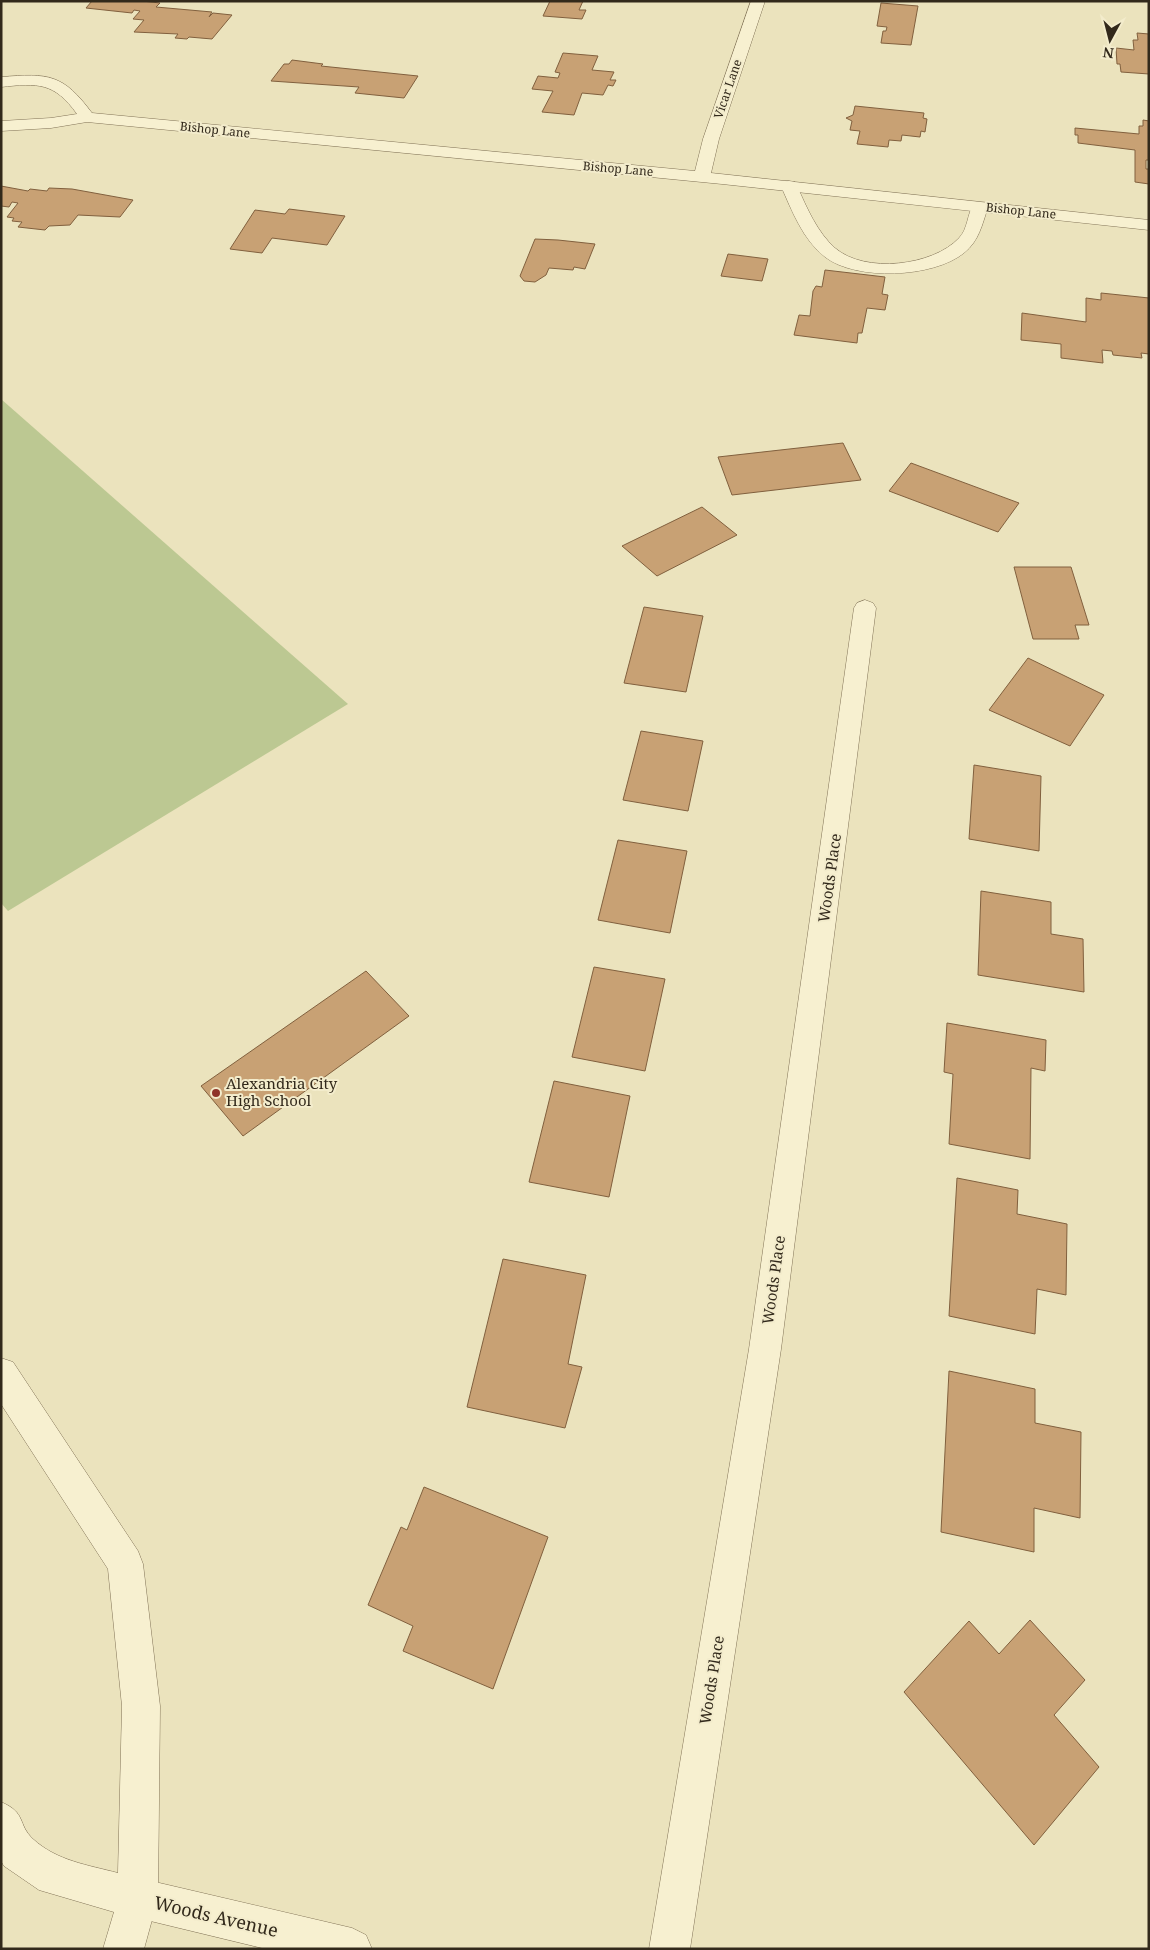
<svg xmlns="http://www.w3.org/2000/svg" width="1150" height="1950" font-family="'Noto Serif',serif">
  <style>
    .green { fill: #bcc892 }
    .building { fill: #c8a174; stroke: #81603e }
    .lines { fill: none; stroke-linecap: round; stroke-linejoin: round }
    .service-casing { stroke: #827357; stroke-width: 1 }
    .minor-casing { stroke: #827357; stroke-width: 1 }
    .service { fill: #f7f0d0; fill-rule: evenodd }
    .minor { fill: #f7f0d0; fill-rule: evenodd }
    .poi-dot { fill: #8f342a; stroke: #f3eccc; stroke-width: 2 }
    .labels { text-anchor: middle; stroke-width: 4; stroke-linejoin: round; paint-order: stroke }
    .far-street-label { font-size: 12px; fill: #32291b; stroke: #f3eccc }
    .street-label { font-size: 15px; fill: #32291b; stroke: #f3eccc }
    .poi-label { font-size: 15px; fill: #32291b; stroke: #f3eccc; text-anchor: start }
    .near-street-label { font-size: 18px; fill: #32291b; stroke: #f3eccc }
  </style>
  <rect width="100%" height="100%" fill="#ebe3bd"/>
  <!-- green -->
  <path class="green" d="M1 399 348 704 8 911 1 903Z"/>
  <!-- building -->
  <g class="building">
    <path d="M92 1H142L160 3 156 7 212 12 209 17 213 13 232 15 212 39 189 37 187 39 175 38 178 34 134 32 144 20 133 19 140 11 134 10 132 13 86 8Z"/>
    <path d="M550 1H583L579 10H586L582 19 543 16Z"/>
    <path d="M881 3 918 6 911 45 881 43 883 31H886L887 27 877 26Z"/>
    <path d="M1137 33 1149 34V74L1121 72 1120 64H1117L1116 48 1134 50 1133 40H1138Z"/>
    <path d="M563 53 598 56 592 70 614 72 610 80H616L613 86 608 85 603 95 582 93 574 115 542 112 553 91 532 89 538 76 558 78 560 73 555 72Z"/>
    <path d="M292 60 323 64 321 66 418 76 404 98 355 93 359 87 271 81 284 64H289Z"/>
    <path d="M855 106 924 113 923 118 927 119 925 132 921 131 920 137 902 135 901 141 889 140 888 147 857 144 860 131 850 130 852 121 846 118 853 115Z"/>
    <path d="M1143 120 1149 121V160H1146V169H1149V184L1135 182V150L1078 143V135H1075V128L1139 134V126H1143Z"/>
    <path d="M1 186 28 191 30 189 47 191 49 188 72 189 133 200 120 217 78 215 70 225 49 226 45 230 18 227 22 222 12 221 14 218 7 217 18 203 12 202 9 207 1 206Z"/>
    <path d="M289 209 345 216 327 245 272 238 262 253 230 249 255 210 285 214Z"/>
    <path d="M535 239 558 240 595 244 585 269 574 267 573 270 549 268 546 275 535 282 524 281 520 276Z"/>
    <path d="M728 254 768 259 762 281 721 276Z"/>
    <path d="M825 270 885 277 882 294 888 295 885 310 867 308 862 333H858L857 343 794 335 799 315 810 316 813 291 816 286 822 287Z"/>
    <path d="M1101 293 1149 298V354L1141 353 1142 358 1113 355 1112 351 1102 350 1103 363 1061 358V344L1021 340 1022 313 1086 322V298L1101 300Z"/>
    <path d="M843 443 861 480 732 495 718 457Z"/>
    <path d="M911 463 1019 503 998 532 889 491Z"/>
    <path d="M702 507 737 535 657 576 622 546Z"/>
    <path d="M1014 567H1071L1089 625H1075L1079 639H1033Z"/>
    <path d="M644 607 703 616 686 692 624 683Z"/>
    <path d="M1028 658 1104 695 1070 746 989 710Z"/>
    <path d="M641 731 703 741 688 811 623 800Z"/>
    <path d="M974 765 1041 776 1039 851 969 839Z"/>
    <path d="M618 840 687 851 670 933 598 920Z"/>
    <path d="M981 891 1051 902V934L1083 939 1084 992 978 975Z"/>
    <path d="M594 967 665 979 645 1071 572 1057Z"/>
    <path d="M366 971 409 1016 243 1136 201 1086Z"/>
    <path d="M947 1023 1046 1040 1045 1071 1031 1068 1030 1159 949 1144 953 1074 944 1072Z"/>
    <path d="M554 1081 630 1096 609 1197 529 1182Z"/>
    <path d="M957 1178 1018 1190 1017 1214 1067 1224 1066 1295 1037 1289 1035 1334 949 1316Z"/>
    <path d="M503 1259 586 1275 568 1364 582 1367 565 1428 467 1407Z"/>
    <path d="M949 1371 1035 1389V1423L1081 1432 1080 1518 1034 1508V1552L941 1532Z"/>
    <path d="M424 1487 548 1537 493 1689 403 1651 413 1626 368 1605 401 1527 407 1530Z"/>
    <path d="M1030 1620 1085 1680 1054 1715 1099 1767 1034 1845 904 1692 969 1621 999 1654Z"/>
  </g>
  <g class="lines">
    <!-- service casing -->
    <g class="service-casing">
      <g id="service">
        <path d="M789 181 795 182 797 186C807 208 817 232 835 248 865 274 933 266 959 238 968 229 967 214 974 203H986L988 207C982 225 979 241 964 253 933 278 856 281 825 257 803 240 792 211 781 186L783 182Z"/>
        <path d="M1 1358 13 1362 138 1551 143 1564 160 1706 158 1898 144 1949H103L114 1912 39 1890 4 1866 1 1861V1802C27 1813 17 1824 33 1839 57 1861 88 1865 118 1873L122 1706 108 1569 1 1404Z"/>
      </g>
    </g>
    <!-- minor casing -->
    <g class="minor-casing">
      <g id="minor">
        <path d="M751 1H765L719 139 711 173 1149 220V230L722 184 87 122 51 128 1 131V121L51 118 77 114C54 82 38 83 1 87V77C49 73 63 74 92 113L695 171 703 139Z"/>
        <path d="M865 600 873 603 876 608 781 1349 690 1949H649L749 1349 854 608 857 603Z"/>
        <path d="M138 1878 352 1928 366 1935 372 1949H266L138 1918 124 1912 118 1898 124 1884Z"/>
      </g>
    </g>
    <!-- service -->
    <use href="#service" class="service"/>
    <!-- minor -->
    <use href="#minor" class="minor"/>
  </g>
  <!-- markers -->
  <circle class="poi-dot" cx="216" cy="1093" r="5"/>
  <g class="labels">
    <!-- far-street labels -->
    <g class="far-street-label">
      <text transform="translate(728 89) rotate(-71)" y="4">Vicar Lane</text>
      <text transform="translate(215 130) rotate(6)" y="4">Bishop Lane</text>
      <text transform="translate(618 169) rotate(5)" y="4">Bishop Lane</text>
      <text transform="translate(1021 211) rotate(6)" y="4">Bishop Lane</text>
    </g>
    <!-- street labels -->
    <g class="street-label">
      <text transform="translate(830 878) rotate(-82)" y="5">Woods Place</text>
      <text transform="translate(774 1280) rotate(-82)" y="5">Woods Place</text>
      <text transform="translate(712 1680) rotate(-81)" y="5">Woods Place</text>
    </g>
    <!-- poi labels -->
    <g class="poi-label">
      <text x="226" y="1089">Alexandria City<tspan x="226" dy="17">High School</tspan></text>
    </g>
    <!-- near-street labels -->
    <g class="near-street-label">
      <text transform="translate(216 1917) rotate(13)" y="6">Woods Avenue</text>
    </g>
  </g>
  <!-- border -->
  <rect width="1150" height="1950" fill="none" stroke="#32291b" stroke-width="5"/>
  <!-- north arrow -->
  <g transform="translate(1110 40) rotate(187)" stroke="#f3eccc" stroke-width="4" paint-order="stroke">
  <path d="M0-4L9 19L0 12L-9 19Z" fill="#32291b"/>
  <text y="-8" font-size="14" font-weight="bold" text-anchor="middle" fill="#32291b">N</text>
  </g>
</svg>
